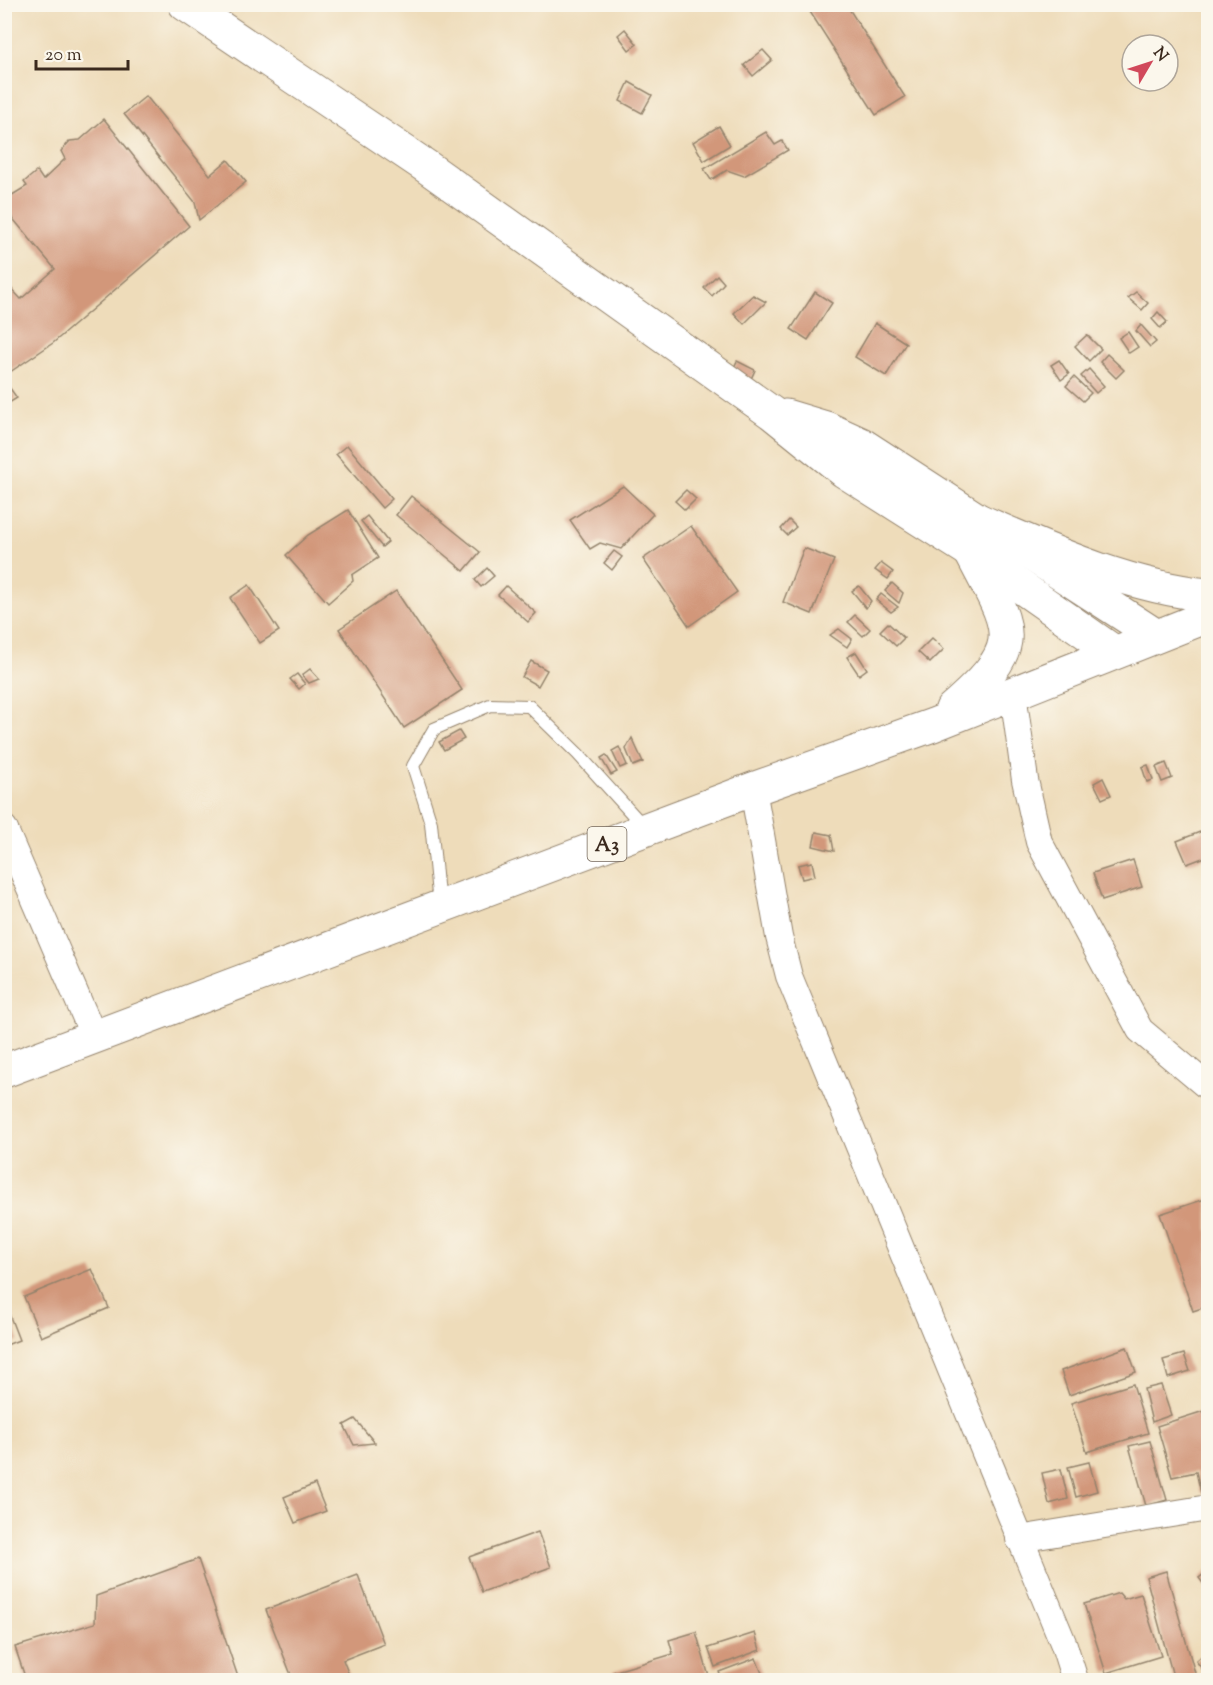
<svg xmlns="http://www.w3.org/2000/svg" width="1213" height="1685" font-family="'Sorts Mill Goudy',serif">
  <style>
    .building { fill: #d2977a }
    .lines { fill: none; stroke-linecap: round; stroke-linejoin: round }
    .lane-casing { stroke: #94836c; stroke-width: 14 }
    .street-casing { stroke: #94836c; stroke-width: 28 }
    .secondary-casing { stroke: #94836c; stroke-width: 35 }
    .highway-casing { stroke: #94836c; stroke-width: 35 }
    .lane { stroke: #fff; stroke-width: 12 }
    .street { stroke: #fff; stroke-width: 26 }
    .secondary { stroke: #fff; stroke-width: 33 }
    .highway { stroke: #fff; stroke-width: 33 }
    .labels { text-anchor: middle; stroke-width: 6; stroke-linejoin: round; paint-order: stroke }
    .shield { fill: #fbf7ec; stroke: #75685c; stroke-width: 1.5 }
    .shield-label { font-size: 20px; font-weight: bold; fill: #3b2a1e }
  </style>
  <rect width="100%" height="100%" fill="#fbf7ec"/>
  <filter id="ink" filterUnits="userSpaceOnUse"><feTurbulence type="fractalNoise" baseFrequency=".0167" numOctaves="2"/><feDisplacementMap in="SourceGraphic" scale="12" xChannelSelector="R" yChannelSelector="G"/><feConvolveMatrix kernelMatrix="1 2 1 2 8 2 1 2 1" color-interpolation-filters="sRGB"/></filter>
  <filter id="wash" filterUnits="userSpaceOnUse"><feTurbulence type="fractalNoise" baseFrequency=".008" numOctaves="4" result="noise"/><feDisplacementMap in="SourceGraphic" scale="24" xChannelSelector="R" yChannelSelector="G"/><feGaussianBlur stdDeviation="1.35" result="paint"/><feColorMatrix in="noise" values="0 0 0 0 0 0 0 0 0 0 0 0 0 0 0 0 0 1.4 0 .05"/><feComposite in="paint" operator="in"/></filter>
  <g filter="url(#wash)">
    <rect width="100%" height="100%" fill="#eedcba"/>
    <g id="blocks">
      <!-- building -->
      <g class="building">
        <path d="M805 4H846L905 97 876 115Z"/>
        <path d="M625 29 637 44 629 50 618 35Z"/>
        <path d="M763 50 772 60 753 76 744 65Z"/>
        <path d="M629 82 652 95 642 113 620 101Z"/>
        <path d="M146 96 210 175 228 160 246 182 199 220 195 202 124 114Z"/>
        <path d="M104 119 189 226 53 343 10 372 4 364V281L21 299 55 269 4 208V200L27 186 24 182 37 171 43 180 65 159 61 151 70 141 80 140Z"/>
        <path d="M719 126 730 145 704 161 693 142Z"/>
        <path d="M766 132 775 145 782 141 788 150 744 176 727 170 711 180 704 169Z"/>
        <path d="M717 275 724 283 712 296 704 288Z"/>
        <path d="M815 292 832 303 808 340 791 329Z"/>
        <path d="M1136 292 1148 303 1142 310 1128 298Z"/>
        <path d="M753 295 766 302 744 324 734 313Z"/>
        <path d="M1158 312 1167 322 1160 328 1152 319Z"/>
        <path d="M875 323 906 343 886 376 855 357Z"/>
        <path d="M1141 325 1156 342 1150 347 1136 331Z"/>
        <path d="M1128 332 1138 347 1129 353 1119 338Z"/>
        <path d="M1087 335 1101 349 1089 361 1075 346Z"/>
        <path d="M1107 354 1124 370 1116 378 1100 362Z"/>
        <path d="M1059 360 1069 374 1061 380 1051 365Z"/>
        <path d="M737 361 755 370 750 381 732 372Z"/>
        <path d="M1089 369 1104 386 1096 393 1081 376Z"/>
        <path d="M1074 377 1091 393 1083 401 1066 386Z"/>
        <path d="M4 380 17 398 4 406Z"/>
        <path d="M347 445 392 499 382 508 336 454Z"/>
        <path d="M623 486 653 514 621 549 600 543 590 549 570 520Z"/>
        <path d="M686 490 696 499 685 510 675 501Z"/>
        <path d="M411 496 480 552 464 571 396 515Z"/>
        <path d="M348 510 378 558 352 575 353 581 328 603 286 555 308 535Z"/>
        <path d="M367 516 388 542 382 547 361 521Z"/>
        <path d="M789 520 796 527 787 535 781 529Z"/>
        <path d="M691 526 737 592 689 626 643 559Z"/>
        <path d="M804 548 834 560 812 614 783 602Z"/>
        <path d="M614 551 622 557 612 570 604 563Z"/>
        <path d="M881 563 893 572 888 579 875 570Z"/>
        <path d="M487 568 494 576 481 587 475 580Z"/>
        <path d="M892 583 903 593 899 603 885 591Z"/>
        <path d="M249 585 279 631 260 643 230 598Z"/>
        <path d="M506 586 536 613 528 622 498 595Z"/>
        <path d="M859 586 871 601 866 608 852 591Z"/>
        <path d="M396 591 462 690 404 728 339 629Z"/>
        <path d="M881 594 898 607 891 612 876 600Z"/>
        <path d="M855 615 870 629 863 636 848 622Z"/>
        <path d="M888 623 904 638 896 646 880 631Z"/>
        <path d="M839 629 852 639 847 647 830 635Z"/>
        <path d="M932 638 944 649 930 663 918 652Z"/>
        <path d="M856 652 867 669 859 675 847 657Z"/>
        <path d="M531 661 547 670 538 686 522 677Z"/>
        <path d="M310 669 319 679 309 683 302 675Z"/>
        <path d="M297 674 305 684 299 689 290 679Z"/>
        <path d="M459 731 464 739 444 750 439 742Z"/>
        <path d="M632 738 643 762 633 766 626 749Z"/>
        <path d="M619 747 627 765 620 768 612 751Z"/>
        <path d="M606 755 617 772 611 775 601 758Z"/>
        <path d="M1166 763 1172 778 1162 782 1156 767Z"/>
        <path d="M1148 765 1153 780 1147 782 1142 767Z"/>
        <path d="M1103 778 1111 795 1102 799 1094 783Z"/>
        <path d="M1205 830 1208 840V856L1187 864 1177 841Z"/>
        <path d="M816 832 831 835 834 851 813 846Z"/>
        <path d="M1133 860 1142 887 1102 900 1093 873Z"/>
        <path d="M812 862 815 876 802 879 798 865Z"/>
        <path d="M1208 1198V1306L1193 1311 1160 1214Z"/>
        <path d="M92 1269 109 1308 41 1337 24 1297Z"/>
        <path d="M9 1314 19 1340 4 1346V1315Z"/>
        <path d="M1127 1347 1136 1372 1069 1395 1061 1371Z"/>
        <path d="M1184 1354 1190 1371 1168 1378 1163 1360Z"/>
        <path d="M1133 1384 1148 1433 1087 1452 1071 1403Z"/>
        <path d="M1161 1385 1171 1415 1152 1422 1144 1389Z"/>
        <path d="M1204 1411 1208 1426V1491L1201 1493 1196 1472 1172 1477 1157 1426Z"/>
        <path d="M355 1419 375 1443 354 1445 344 1425Z"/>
        <path d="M1150 1441 1167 1500 1146 1506 1129 1446Z"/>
        <path d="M1089 1462 1097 1491 1076 1497 1068 1467Z"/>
        <path d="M1061 1469 1068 1499 1049 1504 1042 1473Z"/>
        <path d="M315 1484 326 1511 295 1523 284 1497Z"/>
        <path d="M538 1532 551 1567 482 1592 469 1557Z"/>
        <path d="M198 1559 239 1680H26L15 1647 95 1623 96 1596Z"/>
        <path d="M1166 1571 1197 1680H1174L1146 1577Z"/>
        <path d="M1208 1571V1590L1199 1578Z"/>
        <path d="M358 1575 384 1644 343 1660 351 1680H293L266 1610Z"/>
        <path d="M1119 1593 1124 1599 1141 1594 1161 1656 1106 1673 1084 1604Z"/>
        <path d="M696 1632 710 1680H615L613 1672 673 1654 669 1640Z"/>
        <path d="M755 1633 760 1650 715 1667 708 1648Z"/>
        <path d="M1208 1650V1676L1196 1661Z"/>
        <path d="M756 1658 763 1676 752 1680H722L719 1672Z"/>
      </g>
    </g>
  </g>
  <g filter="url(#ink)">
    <use href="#blocks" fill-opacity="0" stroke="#94836c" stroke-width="1.5"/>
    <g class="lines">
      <!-- lane casing -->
      <g class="lane-casing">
        <path id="lane" d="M439 905 431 823 413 766 434 729 490 705 529 706 578 754 645 828"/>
      </g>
      <!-- street casing -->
      <g class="street-casing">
        <g id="street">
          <path d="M1013 693 1025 780 1039 842 1140 1030 1208 1087"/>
          <path d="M753 789 779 937 789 976 1064 1645 1075 1680"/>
          <path d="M4 828 94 1037"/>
          <path d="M1019 1539 1208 1508"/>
        </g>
      </g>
      <!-- secondary casing -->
      <g class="secondary-casing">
        <g id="secondary">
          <path d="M185 4 427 167 772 413 844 471 970 551 1114 652"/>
          <path d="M786 416 826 428 861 444 1155 635"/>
        </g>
      </g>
      <!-- highway casing -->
      <g class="highway-casing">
        <g id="highway">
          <path d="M971 517C1048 550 1124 586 1208 595"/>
          <path d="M952 709C1027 643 1013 634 970 551"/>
          <path d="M4 1071 753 789 933 725 1208 616"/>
        </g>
      </g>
      <!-- lane -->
      <use href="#lane" class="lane"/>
      <!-- street -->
      <use href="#street" class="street"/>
      <!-- secondary -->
      <use href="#secondary" class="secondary"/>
      <!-- highway -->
      <use href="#highway" class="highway"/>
    </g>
  </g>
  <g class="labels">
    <!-- shield labels -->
    <rect class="shield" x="587.5" y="827" width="39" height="34" rx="4.5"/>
    <g class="shield-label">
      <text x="607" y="851">A3</text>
    </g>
  </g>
  <!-- margin -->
  <rect width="1213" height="1685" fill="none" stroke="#fbf7ec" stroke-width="24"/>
  <!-- north arrow -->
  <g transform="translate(1150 63) rotate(51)"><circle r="28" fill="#fbf7ec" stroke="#aea59a" stroke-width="1.5"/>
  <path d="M0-4.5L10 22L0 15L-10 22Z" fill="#d1495b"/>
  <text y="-9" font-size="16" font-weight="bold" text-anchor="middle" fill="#3b2a1e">N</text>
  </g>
  <!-- scale -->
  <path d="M36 60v9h92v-9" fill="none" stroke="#3b2a1e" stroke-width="3"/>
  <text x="45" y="60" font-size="18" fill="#3b2a1e" stroke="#fbf7ec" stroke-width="4.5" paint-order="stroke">20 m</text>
</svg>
